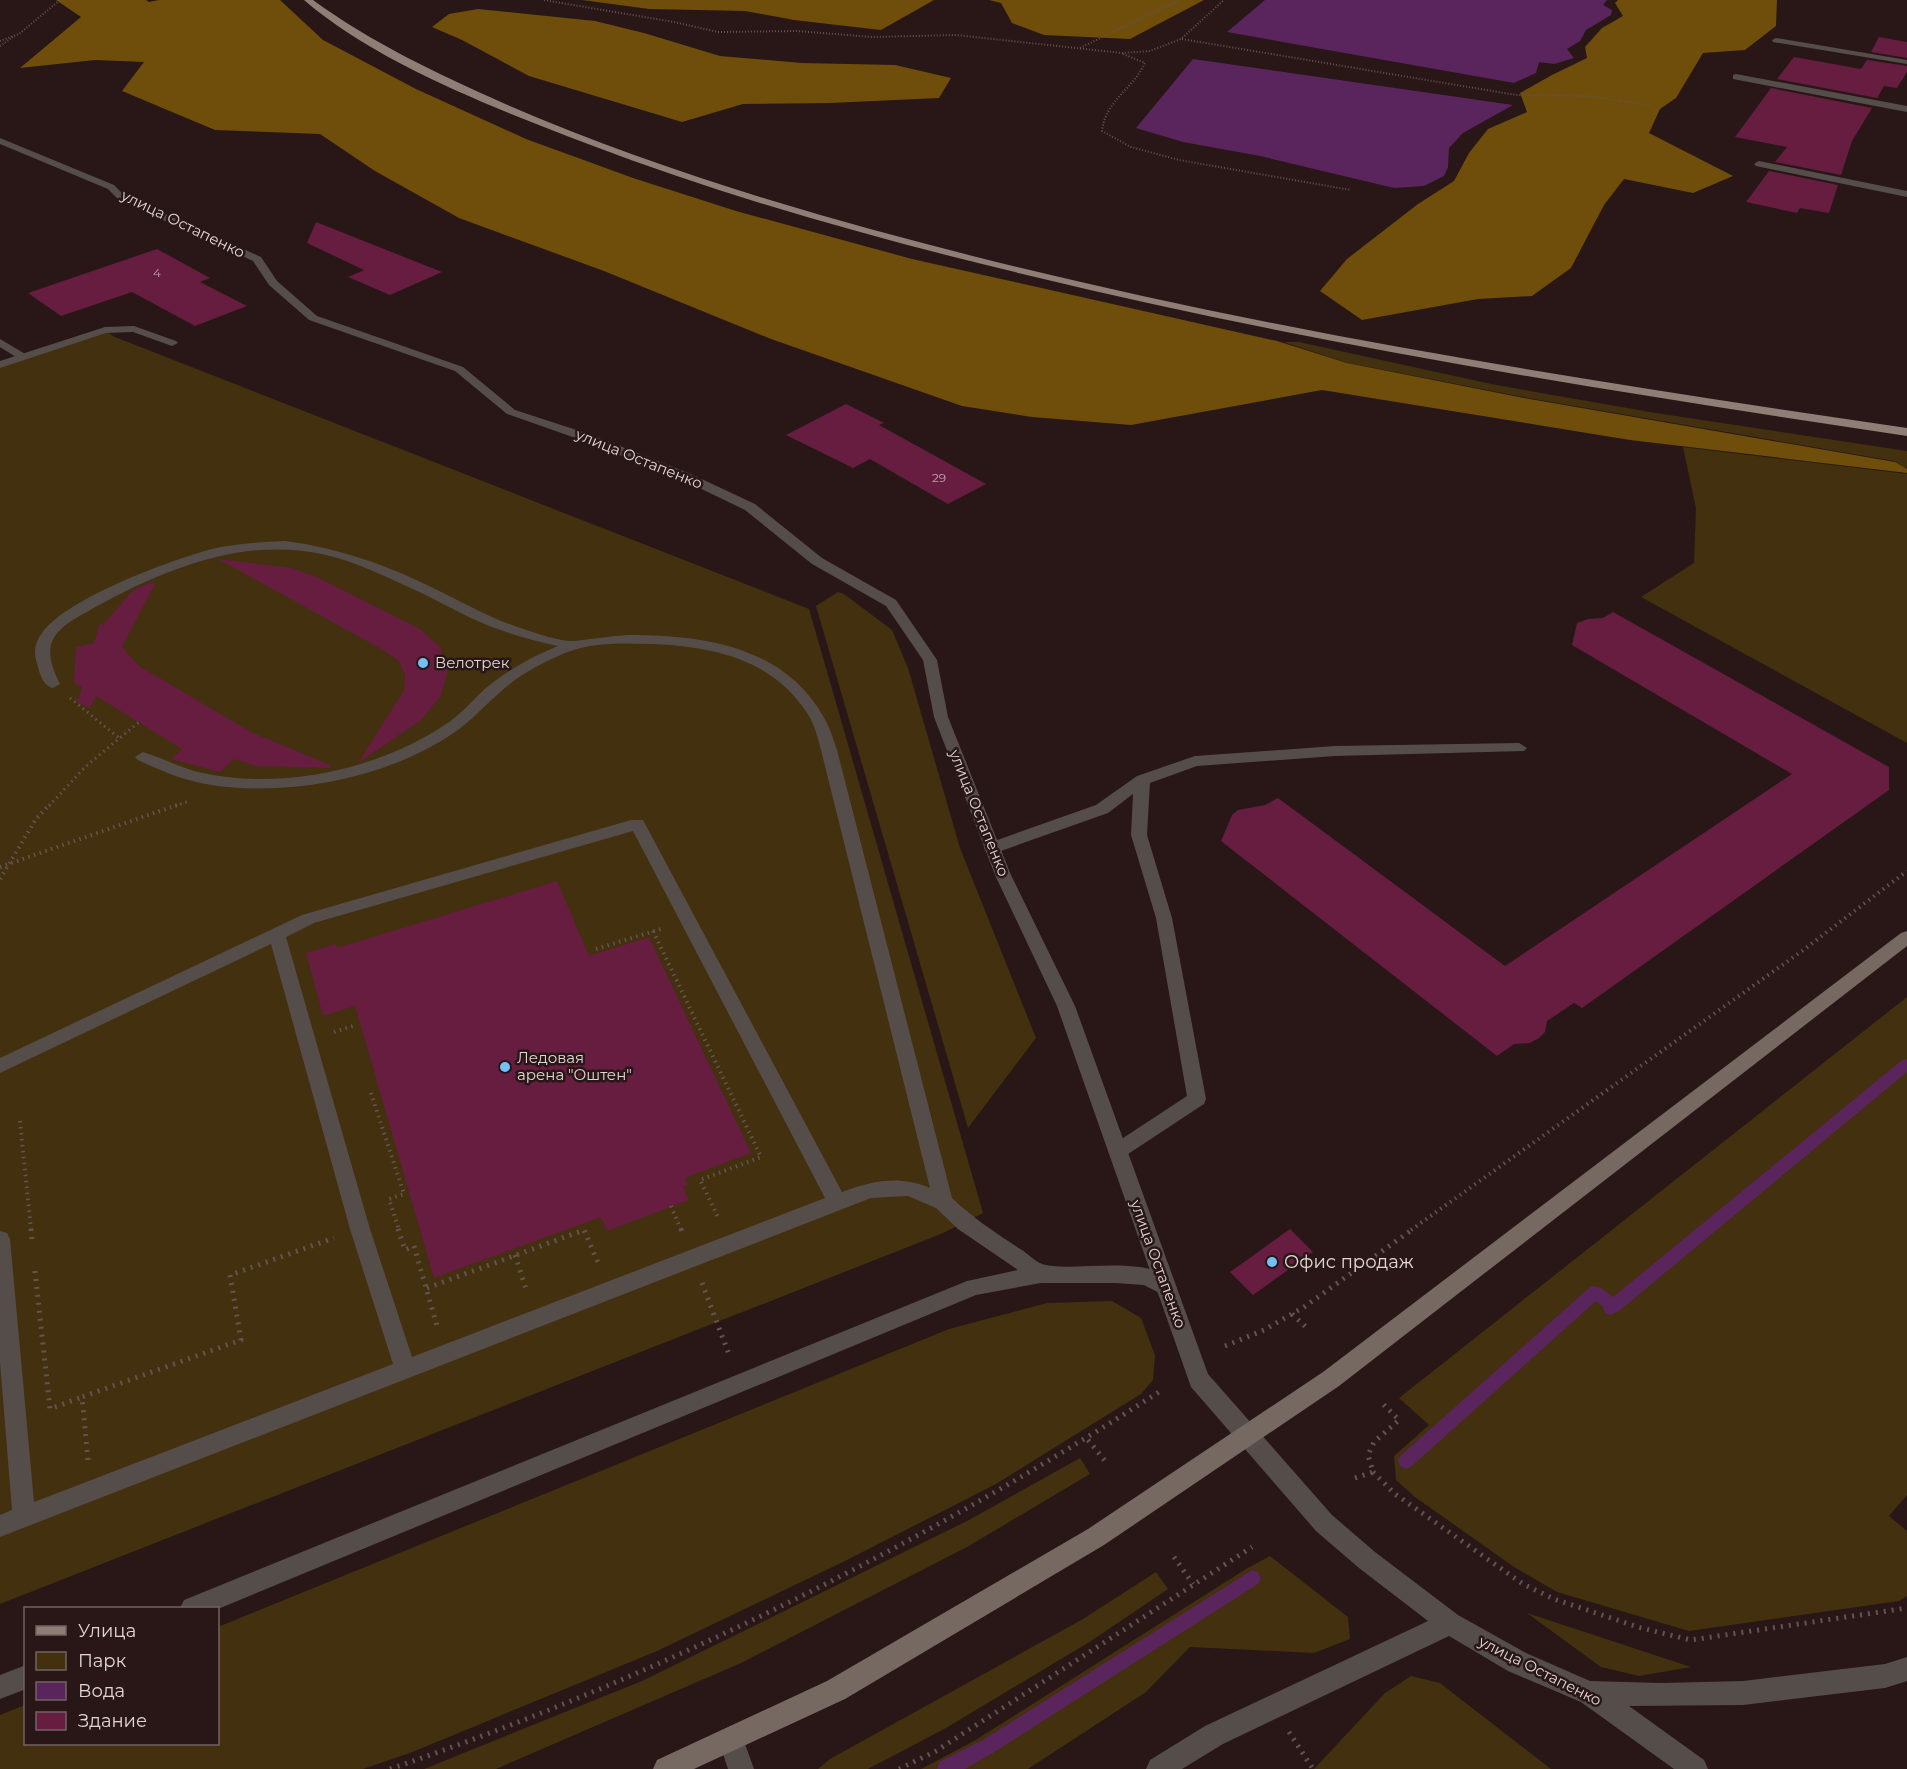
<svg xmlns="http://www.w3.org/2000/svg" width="1907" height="1769" font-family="Montserrat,sans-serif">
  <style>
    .green { fill: #42300f }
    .forest { fill: #6e4e0a }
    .water { fill: #5a245c }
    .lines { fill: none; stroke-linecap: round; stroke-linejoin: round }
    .stream { fill: #5a245c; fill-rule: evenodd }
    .building { fill: #661d40 }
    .path-far3 { stroke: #635453; stroke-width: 2; stroke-dasharray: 1 2; stroke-linecap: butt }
    .path-far2 { stroke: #635453; stroke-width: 3; stroke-dasharray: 1.5 4; stroke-linecap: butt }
    .path-far1 { stroke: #635453; stroke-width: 4; stroke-dasharray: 1.5 4.5; stroke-linecap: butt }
    .path { stroke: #635453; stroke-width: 5; stroke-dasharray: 2 6; stroke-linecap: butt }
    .service { fill: #554d49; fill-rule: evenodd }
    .minor { fill: #554d49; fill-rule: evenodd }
    .secondary { fill: #756962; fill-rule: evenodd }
    .primary { fill: #8e7e75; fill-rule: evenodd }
    .poi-dot { fill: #74c0f6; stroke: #281716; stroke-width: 2 }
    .labels { text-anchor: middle; stroke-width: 5; stroke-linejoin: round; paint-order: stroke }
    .number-label { font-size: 12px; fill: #c2a7af }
    .street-label { font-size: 15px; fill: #e1d5d4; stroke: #281716 }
    .poi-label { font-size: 15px; fill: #e1d5d4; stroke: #281716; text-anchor: start }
    .near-poi-label { font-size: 18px; fill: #e1d5d4; stroke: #281716; text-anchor: start }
  </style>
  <rect width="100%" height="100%" fill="#281716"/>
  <!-- green -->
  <g class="green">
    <path d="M105 331 115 337 809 609 983 1213 941 1234 0 1604V366Z"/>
    <path d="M1283 342H1299L1496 385 1656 413 1907 451V469L1894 461 1523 397 1348 363Z"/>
    <path d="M1683 447 1907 474V743L1641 597 1694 563 1696 508Z"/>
    <path d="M838 592 844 594 892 630 908 668 960 848 1036 1038 968 1128 816 606Z"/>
    <path d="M1907 997V1495L1889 1516 1907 1531V1596L1899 1601 1689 1631 1557 1592 1514 1567 1415 1497 1396 1480 1394 1456 1429 1425 1399 1398Z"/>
    <path d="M1112 1301 1141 1318 1155 1355 1153 1380 1141 1394 996 1484 845 1561 657 1651 410 1753 363 1769H0V1715L25 1705 26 1744H218V1627L949 1329 1047 1303Z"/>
    <path d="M1080 1458 1090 1474 967 1547 741 1663 496 1769H424L642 1681 969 1520Z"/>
    <path d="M1270 1556 1348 1617 1350 1639 1314 1653 1190 1647 1146 1692 1028 1769H921L974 1741 1246 1569Z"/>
    <path d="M1156 1572 1168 1589 1091 1641 946 1728 868 1769H818L830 1759 1083 1619Z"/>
    <path d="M1527 1613 1691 1667 1639 1676 1601 1667Z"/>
    <path d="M1411 1676 1440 1683 1551 1769H1314L1385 1693Z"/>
  </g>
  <!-- forest -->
  <g class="forest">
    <path d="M56 0H146L149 2 159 0H280L323 40 416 89 526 139 633 178 736 211 912 259 1277 341 1347 363 1524 398 1895 462 1907 469V473L1630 440 1322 390 1131 425 1032 417 962 406 771 339 604 271 459 218 375 171 320 134 215 130 122 91 144 62 95 60 20 68 81 17Z"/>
    <path d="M582 0H934L881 30 794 20 745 11 649 9Z"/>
    <path d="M989 0H1204L1130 39 1044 35 1012 23 1001 3Z"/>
    <path d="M1618 0H1777L1776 26 1745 50 1703 53 1676 98 1660 109 1649 133 1733 176 1693 193 1624 179 1604 205 1571 268 1532 296 1478 299 1362 320 1320 291 1347 259 1418 204 1454 181 1469 153 1488 129 1527 112 1520 93 1552 75 1587 58 1585 47 1602 28 1623 16 1615 3Z"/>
    <path d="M478 9 595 21 644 33 720 56 802 63 895 65 951 78 939 98 830 103 743 104 682 122 529 76 462 40 432 27 449 14Z"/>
  </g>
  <!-- water -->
  <g class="water">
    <path d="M1265 0H1607L1603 5 1612 10 1611 15 1586 30 1580 41 1567 49 1574 58 1554 64 1539 62 1536 73 1514 83 1227 32Z"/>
    <path d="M1193 59 1513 105 1463 133 1449 148 1448 167 1444 176 1424 186 1394 188 1260 156 1183 142 1136 128Z"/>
  </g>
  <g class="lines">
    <!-- stream -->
    <g class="stream">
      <path d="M1907 1059V1072L1619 1311 1610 1315 1605 1313 1603 1307 1596 1301 1412 1466 1406 1469 1400 1466 1398 1461 1400 1456 1590 1287C1599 1284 1605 1291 1613 1297L1902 1060Z"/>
      <path d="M1252 1570 1258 1572 1261 1578 1258 1584 993 1753 965 1769H937L939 1762 981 1741Z"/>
    </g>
  </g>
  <!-- building -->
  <g class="building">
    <path d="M1879 37 1907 42V58L1871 52Z"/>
    <path d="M1794 57 1861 69 1867 60 1907 66V72L1897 88 1884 86 1877 98 1777 79Z"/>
    <path d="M1771 88 1872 108 1852 141 1841 175 1775 162 1787 147 1735 137Z"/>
    <path d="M1769 171 1838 185 1829 213 1800 208 1797 213 1746 202Z"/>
    <path d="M316 222 442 272 390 295 348 277 364 270 307 243Z"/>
    <path d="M157 249 210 278 200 282 247 306 195 326 132 292 61 316 28 293Z"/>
    <path d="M846 404 884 423 879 425 986 484 948 504 870 459 853 468 786 435Z"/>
    <path d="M218 559 292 568 319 578 420 629 440 647 448 670 441 696 420 721 358 763 404 690 405 675 399 661 383 650Z"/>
    <path d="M152 582 155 584 122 647 139 666 251 732 330 765V768L256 766 234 759 220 772 171 759 182 749 96 696 90 708 77 703 82 687 74 683 76 647 94 643 100 622 103 625 133 590Z"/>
    <path d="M1613 612 1889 767V790L1582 1008 1574 1003 1547 1021 1545 1032 1539 1038 1530 1043 1514 1044 1497 1056 1221 841 1232 815 1238 810 1265 805 1278 798 1505 966 1792 774 1572 645 1577 623 1588 619 1603 618Z"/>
    <path d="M557 881 589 956 649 937 751 1153 685 1178 688 1185 683 1186 689 1200 607 1231 601 1217 434 1278 355 1006 323 1016 306 953 336 944 337 948Z"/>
    <path d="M1290 1229 1313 1252 1253 1295 1230 1272Z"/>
  </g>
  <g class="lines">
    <!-- path-far3 -->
    <g class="path-far3">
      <path d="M544 0 674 22 718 32 797 31 872 37 956 35 1122 53 1150 51 1181 39 1224 0"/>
      <path d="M1182 39 1516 95 1587 96 1650 105"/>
      <path d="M0 41 19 34 60 0"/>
      <path d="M0 46 13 37"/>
      <path d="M1080 48 1179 0"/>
      <path d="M1123 54 1145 63C1133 89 1105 101 1102 131L1131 147 1179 160 1351 190"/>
    </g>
    <!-- path-far2 -->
    <g class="path-far2">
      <path d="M70 698 119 738"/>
      <path d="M49 806 85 767 139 722"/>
      <path d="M175 806 189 801"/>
    </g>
    <!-- path-far1 -->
    <g class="path-far1">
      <path d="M0 867 180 804"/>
      <path d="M0 879 36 819 50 804"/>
      <path d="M653 931 761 1157 700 1180 719 1219"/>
      <path d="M596 949 661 929"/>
      <path d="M334 1032 353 1026"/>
      <path d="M371 1093 404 1194 389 1199 399 1230"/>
      <path d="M20 1121 31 1230"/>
      <path d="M671 1206 681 1230"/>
      <path d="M1411 1230 1802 951 1907 871"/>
    </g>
    <!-- path -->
    <g class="path">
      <path d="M31 1229 32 1239"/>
      <path d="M398 1229 405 1250 414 1246 437 1326 439 1325"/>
      <path d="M681 1229 683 1234"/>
      <path d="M515 1255 527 1292"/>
      <path d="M35 1271 50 1409 82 1397"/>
      <path d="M702 1283 730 1357"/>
      <path d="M427 1288 584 1230 599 1265"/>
      <path d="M1292 1314 1307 1328"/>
      <path d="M1225 1346 1264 1330 1304 1307 1413 1229"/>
      <path d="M1088 1440 1107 1463"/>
      <path d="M88 1460 82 1397 241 1340 230 1275 334 1238"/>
      <path d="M1373 1472 1395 1494 1523 1584 1554 1599 1641 1628 1691 1640 1907 1608"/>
      <path d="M1355 1478 1373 1472 1368 1455 1374 1442 1399 1420 1381 1402"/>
      <path d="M1174 1557 1193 1584"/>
      <path d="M1289 1732 1313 1769"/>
      <path d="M390 1769C662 1676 920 1546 1162 1390"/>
      <path d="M899 1769 936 1751 1252 1547"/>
    </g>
    <!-- service -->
    <g class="service">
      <path d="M1776 38 1907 60V64L1773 42 1772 40Z"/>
      <path d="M1759 161 1907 191V197L1756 166 1754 164Z"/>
      <path d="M134 326 176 341 178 343 172 346 133 332 105 333 100 330 105 327Z"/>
      <path d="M0 339 27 355V359H19L0 347Z"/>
      <path d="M285 541C339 548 387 565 435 589 463 602 489 618 518 627 532 632 560 642 575 641 593 639 610 636 629 635 703 635 783 646 823 716 830 727 833 739 837 750L952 1198C973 1218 997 1234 1022 1250 1029 1255 1038 1264 1046 1265 1077 1272 1160 1252 1177 1288L1174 1294 1167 1297 1144 1285 1115 1283H1041L976 1295 218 1609 180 1608 184 1600 967 1281 1018 1270 958 1229 936 1208 908 1196 871 1198 0 1537V1515L12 1510 0 1362V1231L7 1233 10 1239 34 1502 393 1364 350 1229 271 944 0 1073V1058L302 915 631 820H643L842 1192C873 1181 898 1175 930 1188L821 750C818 739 815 726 809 716 774 659 712 646 651 644 623 643 592 642 565 653 541 663 515 677 496 696 482 708 470 722 455 732 388 778 291 797 211 785 185 781 161 771 138 760L135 757 143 752C163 758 182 769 203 773 281 790 376 770 443 726 460 716 472 700 487 687 508 670 533 656 558 646 531 640 505 633 480 622 457 612 437 600 415 590 386 577 357 562 326 555 241 535 158 572 85 613 50 632 41 646 60 684L53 688C43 686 39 672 37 663 33 652 35 642 42 633 66 598 179 556 221 547 242 543 264 542 285 541ZM633 831 825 1198 412 1357 370 1229 286 937 314 923Z"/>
      <path d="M1519 743 1527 748 1524 751 1335 756 1197 766 1150 783 1147 835 1172 918 1206 1099 1204 1104 1125 1156 1118 1159 1111 1156 1108 1151 1111 1146 1187 1096 1156 918 1131 835 1133 794 1108 813 998 852H986L984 848 986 844 1096 805 1137 776 1195 756 1335 746Z"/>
      <path d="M26 1665V1689L0 1699V1675Z"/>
      <path d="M731 1726 740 1730 754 1769H728L718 1739 722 1730Z"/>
    </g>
    <!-- minor -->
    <g class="minor">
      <path d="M1736 74 1907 106V112L1733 79V75Z"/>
      <path d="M0 138 114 185 125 196 261 257 277 281 317 316 463 367 515 410 592 435 691 474 755 504 822 558 896 600 937 660 948 717 1011 875 1075 1006 1208 1374 1332 1515 1375 1552 1458 1615 1526 1653 1590 1681 1661 1683 1743 1681 1885 1664 1907 1657V1681L1885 1688 1743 1705 1629 1706 1704 1760 1708 1769H1674L1581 1702 1508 1671 1449 1636 1223 1744 1182 1769H1146L1150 1760 1205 1726 1428 1621 1359 1568 1316 1531 1191 1387 1057 1006 995 875 934 717 923 660 886 606 812 564 745 510 683 480 584 441 507 414 455 371 309 320 269 285 253 261 119 200 108 189 0 144Z"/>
      <path d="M105 327 110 330 109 332 0 368V361Z"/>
    </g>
    <!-- secondary -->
    <path class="secondary" d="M1907 931V946L1339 1386 1104 1545 845 1699 694 1769H653L657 1760 827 1681 1088 1529 1323 1372 1901 933Z"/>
    <!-- primary -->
    <path class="primary" d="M304 0H313C372 43 436 73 503 103 590 141 680 172 770 200 1141 312 1525 372 1907 428V436C1613 392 1320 346 1031 276 881 240 732 199 588 144 497 109 378 64 304 0Z"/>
  </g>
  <!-- markers -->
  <g class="poi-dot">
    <circle cx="423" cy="663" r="6"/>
    <circle cx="505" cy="1067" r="6"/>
    <circle cx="1272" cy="1262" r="6"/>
  </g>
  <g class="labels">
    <!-- number labels -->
    <g class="number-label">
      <text x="157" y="277">4</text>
      <text x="939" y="482">29</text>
    </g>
    <!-- street labels -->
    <g class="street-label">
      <text transform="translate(183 224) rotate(26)" y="5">улица Остапенко</text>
      <text transform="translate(639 459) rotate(22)" y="5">улица Остапенко</text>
      <text transform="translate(979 813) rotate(68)" y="5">улица Остапенко</text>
      <text transform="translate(1158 1264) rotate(70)" y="5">улица Остапенко</text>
      <text transform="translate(1540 1671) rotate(27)" y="5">улица Остапенко</text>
    </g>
    <!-- poi labels -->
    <g class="poi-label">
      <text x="435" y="668">Велотрек</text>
      <text x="517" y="1063">Ледовая<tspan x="517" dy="17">арена "Оштен"</tspan></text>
    </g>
    <!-- near-poi labels -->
    <g class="near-poi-label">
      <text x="1284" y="1268">Офис продаж</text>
    </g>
  </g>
  <!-- legend -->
  <rect x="24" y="1607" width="195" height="138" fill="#281716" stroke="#726362" stroke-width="1.5"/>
  <rect x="36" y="1626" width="30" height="9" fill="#8e7e75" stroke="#726362" stroke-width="1.5"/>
  <text x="78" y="1637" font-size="18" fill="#e1d5d4">Улица</text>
  <rect x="36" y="1652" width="30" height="18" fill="#42300f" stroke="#726362" stroke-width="1.5"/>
  <text x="78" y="1667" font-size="18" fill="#e1d5d4">Парк</text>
  <rect x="36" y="1682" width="30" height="18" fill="#5a245c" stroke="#726362" stroke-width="1.5"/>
  <text x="78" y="1697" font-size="18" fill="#e1d5d4">Вода</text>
  <rect x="36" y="1712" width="30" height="18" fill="#661d40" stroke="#726362" stroke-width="1.5"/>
  <text x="78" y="1727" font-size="18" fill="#e1d5d4">Здание</text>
</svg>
